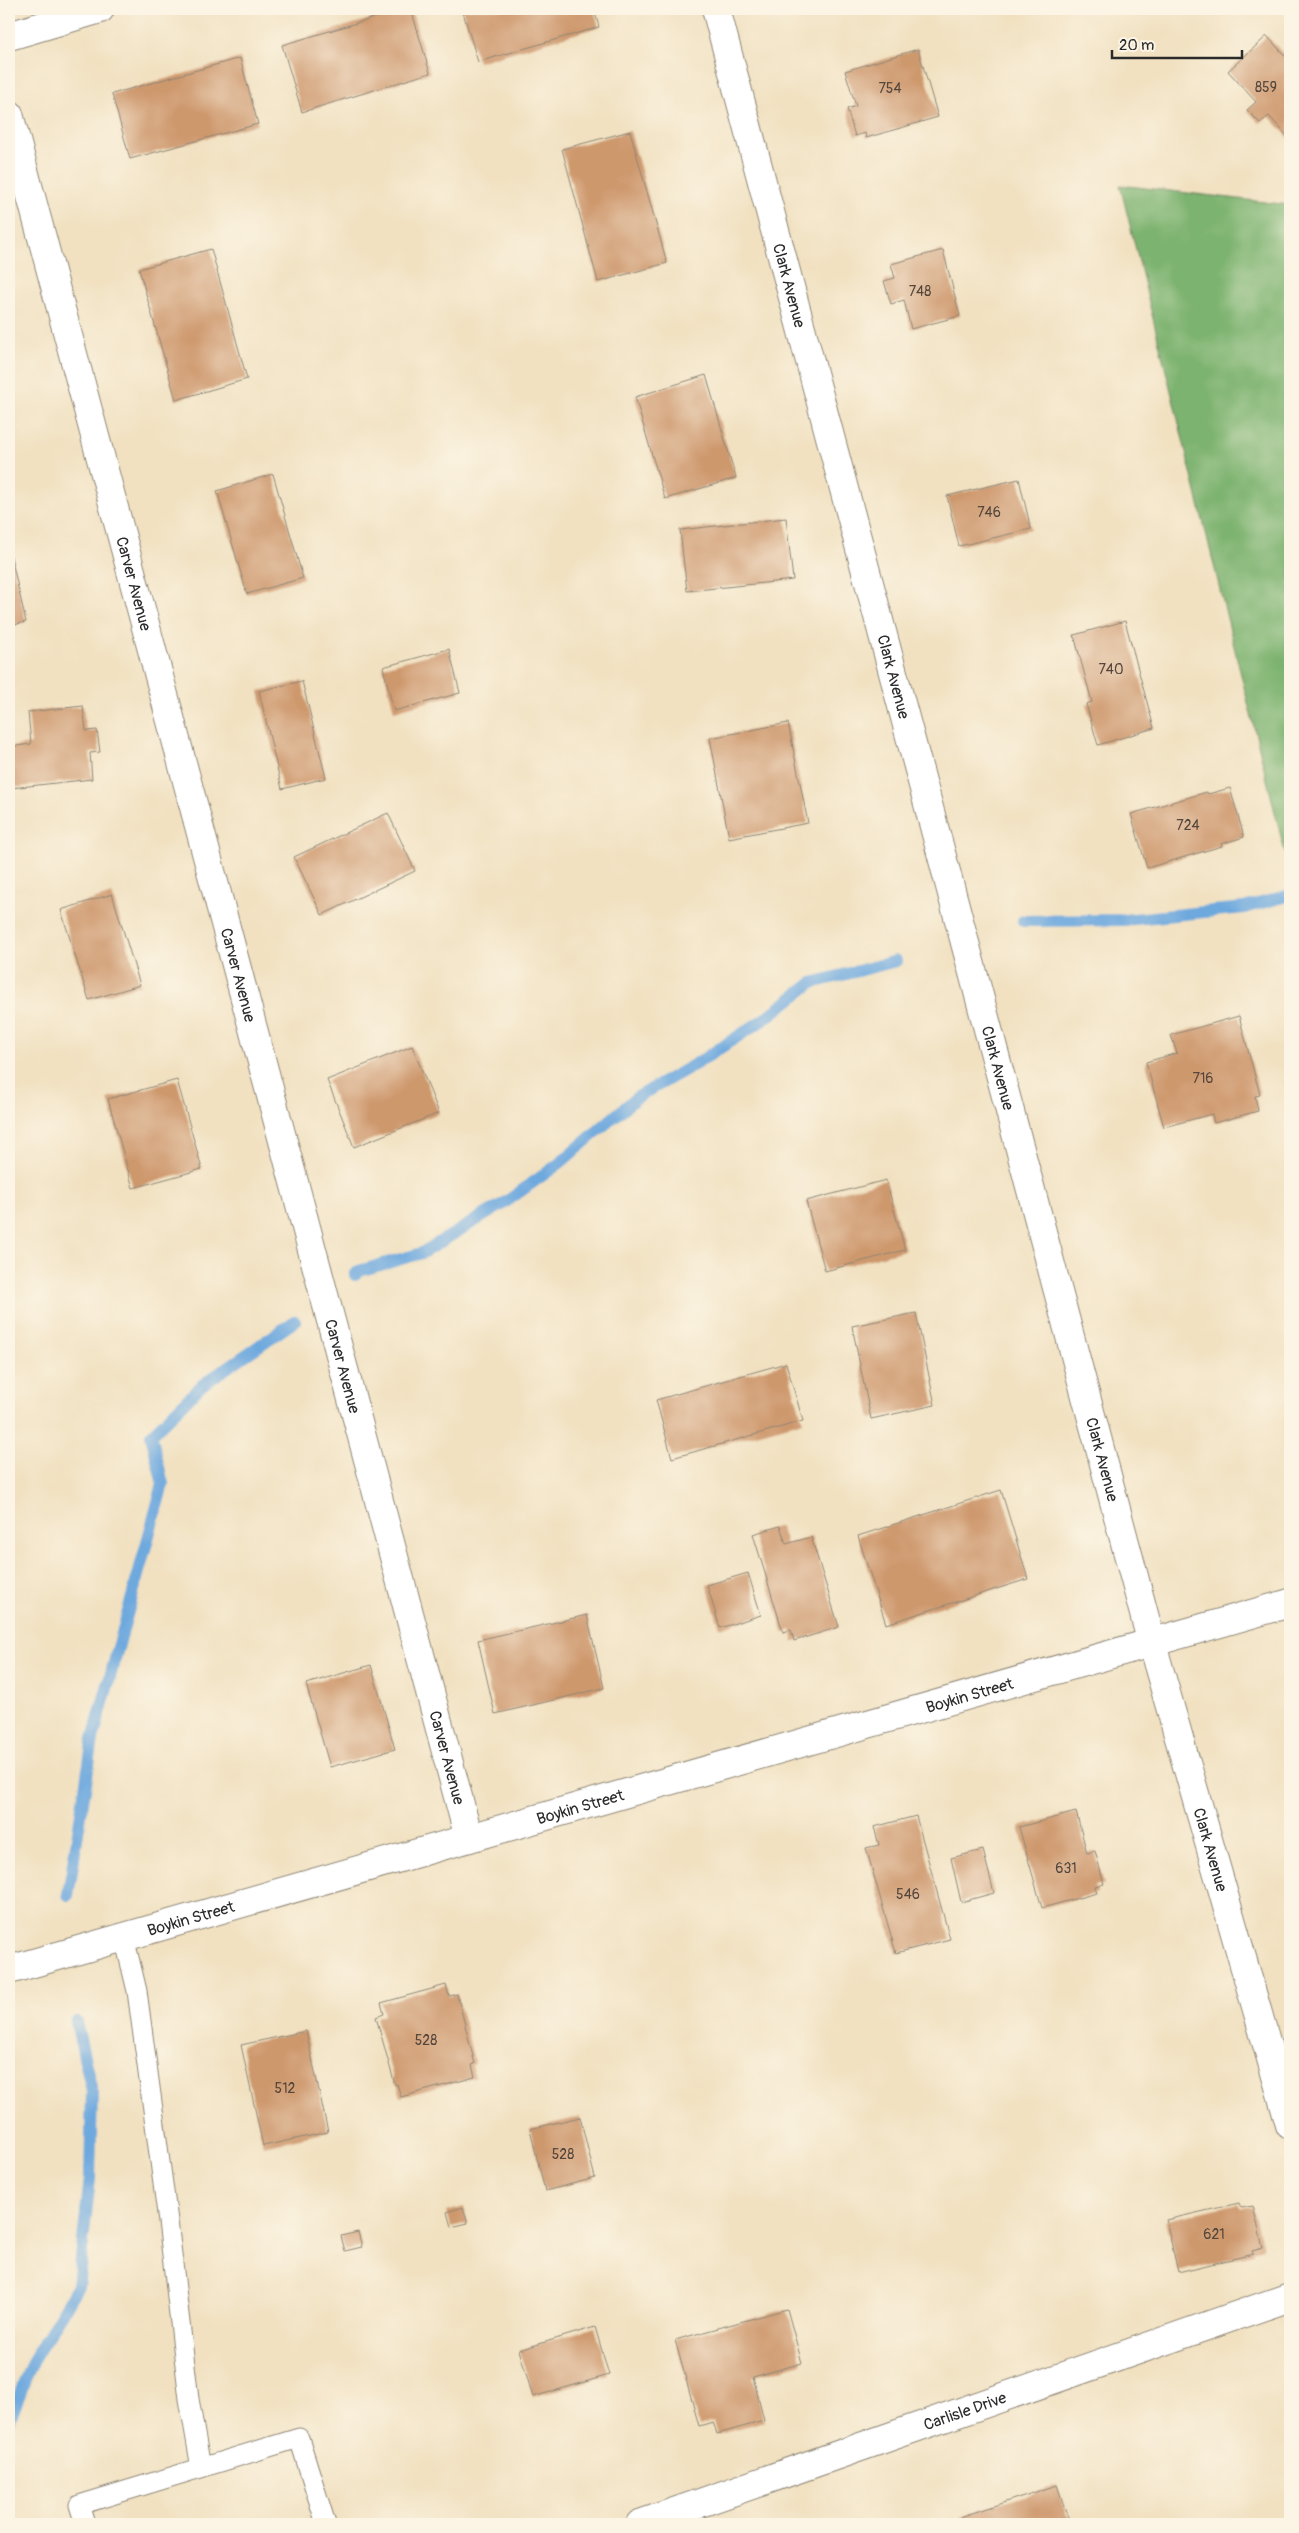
<svg xmlns="http://www.w3.org/2000/svg" width="1299" height="2533" font-family="Pangolin,sans-serif">
  <style>
    .forest { fill: #7db370; stroke: #546f4e }
    .lines { fill: none; stroke-linecap: round; stroke-linejoin: round }
    .stream { stroke: #6ea9de; stroke-width: 12 }
    .building { fill: #ce986d }
    .lane-casing { stroke: #8e8676; stroke-width: 21 }
    .street-casing { stroke: #8e8676; stroke-width: 30 }
    .lane { stroke: #fff; stroke-width: 19 }
    .street { stroke: #fff; stroke-width: 28 }
    .labels { text-anchor: middle; stroke-width: 4; stroke-linejoin: round; paint-order: stroke }
    .number-label { font-size: 14px; fill: #54463c }
    .street-label { font-size: 16px; fill: #2b2b2b; stroke: #fcf5e5 }
  </style>
  <rect width="100%" height="100%" fill="#fcf5e5"/>
  <filter id="ink" filterUnits="userSpaceOnUse"><feTurbulence type="fractalNoise" baseFrequency=".02" numOctaves="2"/><feDisplacementMap in="SourceGraphic" scale="10" xChannelSelector="R" yChannelSelector="G"/><feConvolveMatrix kernelMatrix="1 2 1 2 8 2 1 2 1" color-interpolation-filters="sRGB"/></filter>
  <filter id="wash" filterUnits="userSpaceOnUse"><feTurbulence type="fractalNoise" baseFrequency=".0096" numOctaves="4" result="noise"/><feDisplacementMap in="SourceGraphic" scale="20" xChannelSelector="R" yChannelSelector="G"/><feGaussianBlur stdDeviation="1.12" result="paint"/><feColorMatrix in="noise" values="0 0 0 0 0 0 0 0 0 0 0 0 0 0 0 0 0 1.4 0 .05"/><feComposite in="paint" operator="in"/></filter>
  <g filter="url(#wash)">
    <rect width="100%" height="100%" fill="#f1e1c1"/>
    <!-- forest -->
    <path class="forest" d="M1120 185 1290 205V873Z"/>
    <g class="lines">
      <!-- stream -->
      <g class="stream">
        <path d="M1023 921 1124 920 1244 908 1290 895"/>
        <path d="M355 1275 359 1271 422 1253 503 1204 560 1163 636 1098 699 1062 763 1020 812 983 896 961"/>
        <path d="M68 1895 93 1739 163 1484 151 1435 202 1385 295 1321"/>
        <path d="M9 2422 32 2362 78 2286 90 2178 92 2091 76 2022"/>
      </g>
    </g>
    <g id="blocks">
      <!-- building -->
      <g class="building">
        <path d="M404 9H411L430 73 302 112 282 45Z"/>
        <path d="M462 9H594L599 27 478 62Z"/>
        <path d="M1267 36 1290 61 1289 138 1269 116 1260 123 1247 110 1256 102 1228 71Z"/>
        <path d="M918 49 938 117 866 138 865 133 855 136 847 109 856 106 845 71Z"/>
        <path d="M240 58 258 124 130 159 112 94Z"/>
        <path d="M630 131 667 263 598 282 562 149Z"/>
        <path d="M211 249 247 379 176 400 139 269Z"/>
        <path d="M943 250 960 316 911 329 904 300 891 304 884 281 895 278 891 264Z"/>
        <path d="M706 375 736 478 665 499 635 397Z"/>
        <path d="M273 474 303 578 247 594 217 491Z"/>
        <path d="M1019 479 1031 529 959 546 947 496Z"/>
        <path d="M786 518 793 580 687 591 680 530Z"/>
        <path d="M9 548 26 622 9 626Z"/>
        <path d="M1125 621 1154 728 1098 745 1086 704 1092 702 1074 635Z"/>
        <path d="M449 649 460 693 394 711 383 667Z"/>
        <path d="M302 681 326 778 282 789 259 691Z"/>
        <path d="M83 706 86 731 97 730 100 752 90 753 92 779 11 788 9 747 31 744 28 712Z"/>
        <path d="M788 723 808 823 729 838 710 738Z"/>
        <path d="M1230 788 1244 837 1221 844 1222 846 1147 868 1131 814 1207 792 1208 794Z"/>
        <path d="M388 813 415 871 322 915 294 857Z"/>
        <path d="M112 894 140 985 89 1000 61 910Z"/>
        <path d="M1239 1016 1260 1095 1255 1096 1258 1111 1214 1123 1212 1114 1164 1127 1146 1062 1177 1053 1171 1035Z"/>
        <path d="M412 1046 439 1113 354 1147 327 1080Z"/>
        <path d="M177 1080 202 1169 133 1188 108 1099Z"/>
        <path d="M886 1180 905 1250 825 1271 806 1201Z"/>
        <path d="M916 1313 935 1405 871 1419 852 1326Z"/>
        <path d="M786 1363 803 1421 672 1458 656 1400Z"/>
        <path d="M1001 1490 1028 1579 886 1624 858 1536Z"/>
        <path d="M780 1526 786 1544 811 1537 839 1627 794 1641 791 1630 783 1632 753 1534Z"/>
        <path d="M748 1573 761 1615 720 1628 707 1585Z"/>
        <path d="M587 1615 604 1688 495 1714 478 1640Z"/>
        <path d="M371 1665 395 1749 330 1767 306 1684Z"/>
        <path d="M1076 1812 1087 1853 1095 1851 1104 1884 1095 1886 1097 1893 1042 1908 1019 1827Z"/>
        <path d="M916 1816 950 1939 896 1953 866 1848 879 1845 874 1827Z"/>
        <path d="M983 1850 994 1893 961 1902 951 1858Z"/>
        <path d="M446 1985 449 1996 457 1994 475 2064 472 2065 475 2077 401 2097 397 2084 395 2085 376 2017 384 2014 381 2003Z"/>
        <path d="M306 2031 328 2132 263 2146 241 2045Z"/>
        <path d="M580 2117 595 2178 545 2191 530 2129Z"/>
        <path d="M1239 2203 1241 2208 1253 2206 1263 2248 1252 2251 1253 2254 1178 2272 1166 2220Z"/>
        <path d="M463 2207 468 2223 451 2227 447 2212Z"/>
        <path d="M358 2232 362 2247 345 2251 341 2236Z"/>
        <path d="M787 2309 802 2363 753 2377 764 2421 717 2434 713 2422 699 2426 675 2340Z"/>
        <path d="M595 2327 609 2375 533 2397 519 2350Z"/>
        <path d="M1057 2485 1070 2524H963L960 2517Z"/>
      </g>
    </g>
  </g>
  <g filter="url(#ink)">
    <use href="#blocks" fill-opacity="0" stroke="#8e8676" stroke-width="1"/>
    <g class="lines">
      <!-- lane casing -->
      <g class="lane-casing">
        <g id="lane">
          <path d="M124 1937 137 1991 168 2221 189 2399 201 2468"/>
          <path d="M85 2524 79 2505 299 2438 326 2524"/>
        </g>
      </g>
      <!-- street casing -->
      <g class="street-casing">
        <g id="street">
          <path id="s1" d="M716 9 1152 1644 1290 2125"/>
          <path d="M9 36 100 9"/>
          <path id="s2" d="M9 114 469 1838"/>
          <path id="s3" d="M9 1970 1290 1603"/>
          <path id="s4" d="M640 2524 1290 2297"/>
        </g>
      </g>
      <!-- lane -->
      <use href="#lane" class="lane"/>
      <!-- street -->
      <use href="#street" class="street"/>
    </g>
  </g>
  <g class="labels">
    <!-- number labels -->
    <g class="number-label">
      <text x="1266" y="92">859</text>
      <text x="890" y="93">754</text>
      <text x="920" y="296">748</text>
      <text x="989" y="517">746</text>
      <text x="1111" y="674">740</text>
      <text x="1188" y="830">724</text>
      <text x="1203" y="1083">716</text>
      <text x="1066" y="1873">631</text>
      <text x="908" y="1899">546</text>
      <text x="426" y="2045">528</text>
      <text x="285" y="2093">512</text>
      <text x="563" y="2159">528</text>
      <text x="1214" y="2239">621</text>
    </g>
    <!-- street labels -->
    <g class="street-label">
      <text dy="6" stroke="none"><textPath href="#s1" startOffset="286">Clark Avenue</textPath></text>
      <text dy="6" stroke="none"><textPath href="#s2" startOffset="486">Carver Avenue</textPath></text>
      <text dy="6" stroke="none"><textPath href="#s1" startOffset="691">Clark Avenue</textPath></text>
      <text dy="6" stroke="none"><textPath href="#s2" startOffset="891">Carver Avenue</textPath></text>
      <text dy="6" stroke="none"><textPath href="#s1" startOffset="1096">Clark Avenue</textPath></text>
      <text dy="6" stroke="none"><textPath href="#s2" startOffset="1296">Carver Avenue</textPath></text>
      <text dy="6" stroke="none"><textPath href="#s1" startOffset="1501">Clark Avenue</textPath></text>
      <text dy="6" stroke="none"><textPath href="#s3" startOffset="999">Boykin Street</textPath></text>
      <text dy="6" stroke="none"><textPath href="#s2" startOffset="1701">Carver Avenue</textPath></text>
      <text dy="6" stroke="none"><textPath href="#s3" startOffset="594">Boykin Street</textPath></text>
      <text dy="6" stroke="none"><textPath href="#s1" startOffset="1906">Clark Avenue</textPath></text>
      <text dy="6" stroke="none"><textPath href="#s3" startOffset="189">Boykin Street</textPath></text>
      <text dy="6" stroke="none"><textPath href="#s4" startOffset="344">Carlisle Drive</textPath></text>
    </g>
  </g>
  <!-- margin -->
  <rect width="1299" height="2533" fill="none" stroke="#fcf5e5" stroke-width="30"/>
  <!-- scale -->
  <path d="M1112 50v8h130v-8" fill="none" stroke="#2b2b2b" stroke-width="2.5"/>
  <text x="1119" y="50" font-size="15" fill="#2b2b2b" stroke="#fcf5e5" stroke-width="4" paint-order="stroke">20 m</text>
</svg>
